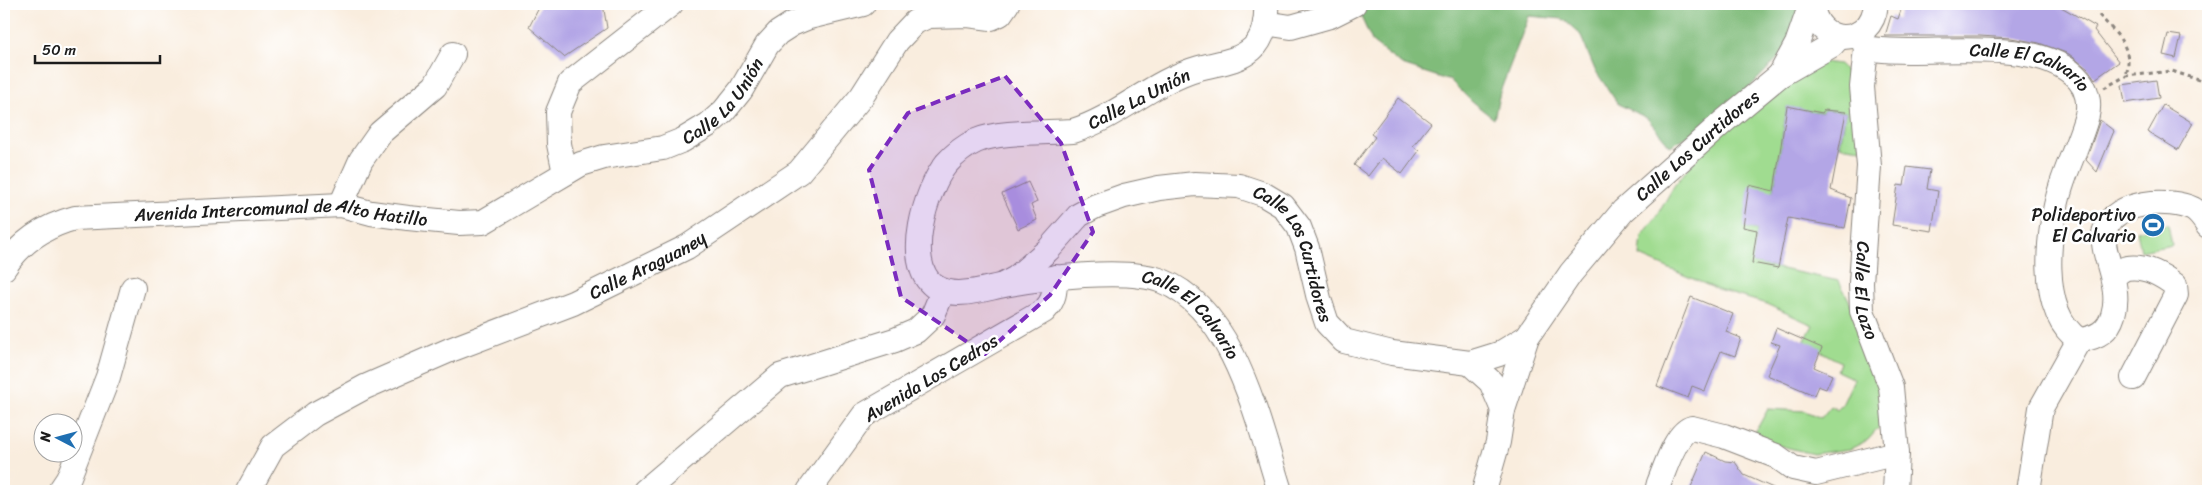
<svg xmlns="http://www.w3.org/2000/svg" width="2212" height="495" font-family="Sriracha,sans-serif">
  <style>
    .green { fill: #a0dc90; stroke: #5e7c56 }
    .forest { fill: #80bc7a; stroke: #4e6c4b }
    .building { fill: #b3a6e6 }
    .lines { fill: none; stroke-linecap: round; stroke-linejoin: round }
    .minor-casing { stroke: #8a847d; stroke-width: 26 }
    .path { stroke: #8a847d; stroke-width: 3; stroke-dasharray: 4 4; stroke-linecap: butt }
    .minor { stroke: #fff; stroke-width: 24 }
    .marked { fill: #7b2cbf; fill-opacity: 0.2; stroke: #7b2cbf; stroke-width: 4; stroke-dasharray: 10 6; stroke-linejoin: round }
    .labels { text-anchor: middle; stroke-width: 5; stroke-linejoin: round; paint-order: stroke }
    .street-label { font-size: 18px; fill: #1c1c1c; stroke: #fff }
    .poi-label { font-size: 18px; fill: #1c1c1c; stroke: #fff; text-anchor: end }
  </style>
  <rect width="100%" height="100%" fill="#fff"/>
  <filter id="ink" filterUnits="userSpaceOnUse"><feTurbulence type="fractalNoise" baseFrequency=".02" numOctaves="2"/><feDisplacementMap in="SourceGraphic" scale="10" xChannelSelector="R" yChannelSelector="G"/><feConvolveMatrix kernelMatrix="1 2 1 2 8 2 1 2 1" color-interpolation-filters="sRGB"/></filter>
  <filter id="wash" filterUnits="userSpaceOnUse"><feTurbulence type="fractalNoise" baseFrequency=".0096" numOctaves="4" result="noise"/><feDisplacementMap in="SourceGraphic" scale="20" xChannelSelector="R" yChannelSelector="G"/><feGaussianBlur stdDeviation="1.12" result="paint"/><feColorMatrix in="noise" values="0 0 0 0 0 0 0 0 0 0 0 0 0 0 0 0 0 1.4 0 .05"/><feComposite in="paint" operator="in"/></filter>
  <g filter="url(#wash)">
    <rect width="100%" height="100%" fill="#f9edde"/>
    <!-- green -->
    <g class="green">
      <path d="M1824 62 1839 64 1846 71 1861 149 1840 146 1846 112 1824 110 1822 113 1787 107 1774 191 1743 227 1757 230 1753 263 1839 281 1849 300 1884 400 1881 425 1868 440 1850 449 1813 454 1769 443 1754 434 1768 409 1805 411 1821 418 1831 406 1837 410 1842 405 1854 379 1837 371 1840 362 1804 342 1813 325 1764 303 1721 291 1640 256 1642 236 1657 216 1674 186 1694 161 1758 99Z"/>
      <path d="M2168 224 2172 245 2141 251 2137 231Z"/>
    </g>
    <!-- forest -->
    <path class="forest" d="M1355 4H1806L1785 51 1746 91 1694 133 1670 146 1647 118 1618 104 1595 70 1580 34 1563 19 1529 16 1500 92 1494 119 1471 101 1451 81 1402 65 1373 43Z"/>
    <g id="blocks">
      <!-- building -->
      <g class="building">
        <path d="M541 4H603L607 28 564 57 529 27Z"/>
        <path d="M1903 4H2056L2096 27 2094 30 2119 62 2095 79 2088 69 2069 54 2039 43 2011 38 1980 36H1885L1891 16 1898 19Z"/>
        <path d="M2168 34 2181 36 2176 58 2163 55Z"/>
        <path d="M2156 80 2159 98 2125 103 2122 85Z"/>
        <path d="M1398 98 1431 123 1413 146 1419 151 1402 174 1382 158 1368 176 1354 165 1375 137 1371 134Z"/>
        <path d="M2163 105 2193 123 2178 150 2148 132Z"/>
        <path d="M1787 106 1822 113 1824 110 1846 112 1831 190 1851 198 1845 228 1788 218 1778 268 1752 263 1757 230 1743 227 1749 185 1774 191Z"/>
        <path d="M2100 120 2114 131 2097 172 2086 160Z"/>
        <path d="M1907 167 1930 170 1927 189 1938 191 1932 231 1892 225 1898 185 1904 186Z"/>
        <path d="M1028 182 1037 202 1031 205 1037 220 1018 229 1002 194Z"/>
        <path d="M1691 297 1733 314 1726 332 1741 338 1735 356 1721 351 1705 391 1692 386 1688 398 1657 386Z"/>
        <path d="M1776 328 1822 348 1814 367 1832 375 1826 389 1818 386 1814 395 1767 375 1780 345 1771 342Z"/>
        <path d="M1706 452 1725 461 1735 462 1744 475 1780 491H1701L1691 487Z"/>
      </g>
    </g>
  </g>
  <g filter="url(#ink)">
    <use href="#blocks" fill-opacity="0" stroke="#8a847d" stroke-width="1"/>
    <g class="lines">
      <!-- minor casing -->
      <g class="minor-casing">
        <g id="minor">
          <path id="s1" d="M1266 4C1267 19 1264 39 1252 49 1237 62 1217 63 1199 68 1153 81 1118 117 1073 131 1047 133 998 131 976 141 965 146 954 155 946 164 926 189 903 263 934 286 954 300 983 289 1004 285 1042 278 1127 267 1162 281 1235 310 1258 423 1280 491"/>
          <path d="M1812 4C1816 48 1872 48 1876 4"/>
          <path d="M1265 23 1291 27 1330 16 1354 4"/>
          <path id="s2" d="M1860 33 1866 48 1862 87 1869 166 1861 283 1862 311 1891 387 1897 453 1895 491"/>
          <path id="s3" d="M1866 48C1925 59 2038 32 2079 80 2087 89 2090 103 2087 115 2081 138 2068 164 2061 187 2048 228 2037 312 2079 340 2096 338 2108 332 2113 315 2123 283 2098 252 2105 230 2115 200 2170 198 2193 209 2200 213 2204 220 2208 226"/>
          <path d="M1780 75 1797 44 1811 4"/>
          <path d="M565 173 559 144 558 112 570 83 671 4"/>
          <path d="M341 205 361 160 380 133 435 86 453 54"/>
          <path id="s4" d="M4 268C21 241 45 226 75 218L341 205 371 213 408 218 459 223 483 222 581 164 604 157 663 148 683 140 708 125 724 111 741 90 767 45 778 33 792 24 809 17 863 4"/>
          <path d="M2113 276C2117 274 2122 269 2127 268 2145 265 2162 275 2175 285L2176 295 2133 378"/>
          <path id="s5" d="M1003 285 1016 278 1049 249 1079 215 1096 206 1124 196 1159 188 1195 184 1239 186 1263 194 1283 206 1299 227 1307 248 1319 299 1327 323 1344 341 1392 353 1470 363 1499 354 1527 337 1571 273 1623 211 1723 122 1780 75 1832 45 1839 37"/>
          <path d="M1470 363 1491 382 1503 410"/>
          <path d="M60 491 68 479 108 377 133 288"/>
          <path id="s6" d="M248 491 273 446 315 414 365 387 450 350 573 303 687 247 799 172 862 96 897 41 915 22 928 16 968 15 991 18 1000 14 1007 4"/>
          <path d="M645 491 780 376 895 340 916 331 933 315 943 291"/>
          <path d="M809 491 864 415 1044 311C1055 300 1055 291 1055 277"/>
          <path d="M1484 491 1498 442 1503 410 1527 337"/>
          <path d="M1657 491 1659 483C1665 469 1676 432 1692 428L1724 436 1776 456 1793 468 1816 473 1897 453"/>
          <path d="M2028 491 2041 408 2079 340"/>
        </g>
      </g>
      <!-- path -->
      <g class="path">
        <path d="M2099 15C2117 35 2134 47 2126 76"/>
        <path d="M2104 88 2126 76 2172 71 2208 83"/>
      </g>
      <!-- minor -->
      <use href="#minor" class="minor"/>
    </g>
  </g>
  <!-- marked area -->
  <path class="marked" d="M1005 76 1061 143 1093 232 1050 295 985 354 901 297 869 170 908 113Z"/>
  <!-- icons -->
  <defs>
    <g id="stadium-disc" transform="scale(1.25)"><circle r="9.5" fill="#1f6fb2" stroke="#fff"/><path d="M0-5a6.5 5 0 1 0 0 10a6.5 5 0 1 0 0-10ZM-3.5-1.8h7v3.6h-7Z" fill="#fff"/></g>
  </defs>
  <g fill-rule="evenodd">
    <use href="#stadium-disc" x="2153" y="225"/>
  </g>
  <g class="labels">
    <!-- street labels -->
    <g class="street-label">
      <text dy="6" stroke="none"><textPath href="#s3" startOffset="168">Calle El Calvario</textPath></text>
      <text dy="6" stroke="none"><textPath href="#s4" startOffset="775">Calle La Unión</textPath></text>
      <text transform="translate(1139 99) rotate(-27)" y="6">Calle La Unión</text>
      <text dy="6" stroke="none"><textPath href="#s5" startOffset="918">Calle Los Curtidores</textPath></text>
      <text dy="6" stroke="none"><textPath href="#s4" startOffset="296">Avenida Intercomunal de Alto Hatillo</textPath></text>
      <text dy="6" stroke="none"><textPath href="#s5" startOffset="364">Calle Los Curtidores</textPath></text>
      <text dy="6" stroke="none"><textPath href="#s6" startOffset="469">Calle Araguaney</textPath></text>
      <text dy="6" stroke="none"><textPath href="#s2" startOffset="260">Calle El Lazo</textPath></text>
      <text dy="6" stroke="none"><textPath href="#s1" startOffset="790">Calle El Calvario</textPath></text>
      <text transform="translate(931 378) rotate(-31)" y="6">Avenida Los Cedros</text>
    </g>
    <!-- poi labels -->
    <g class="poi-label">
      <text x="2136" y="221">Polideportivo<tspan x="2136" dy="21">El Calvario</tspan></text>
    </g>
  </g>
  <!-- margin -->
  <rect width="2212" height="495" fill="none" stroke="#fff" stroke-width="20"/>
  <!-- north arrow -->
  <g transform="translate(58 438) rotate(276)"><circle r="24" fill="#ffffff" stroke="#a4a4a4"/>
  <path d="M0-4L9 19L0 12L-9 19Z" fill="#1f6fb2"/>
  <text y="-8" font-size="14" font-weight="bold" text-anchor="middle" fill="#1c1c1c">N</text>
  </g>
  <!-- scale -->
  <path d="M35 55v8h125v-8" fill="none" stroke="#1c1c1c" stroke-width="2.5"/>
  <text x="42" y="55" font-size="15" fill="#1c1c1c" stroke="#ffffff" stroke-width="4" paint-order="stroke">50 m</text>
</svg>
